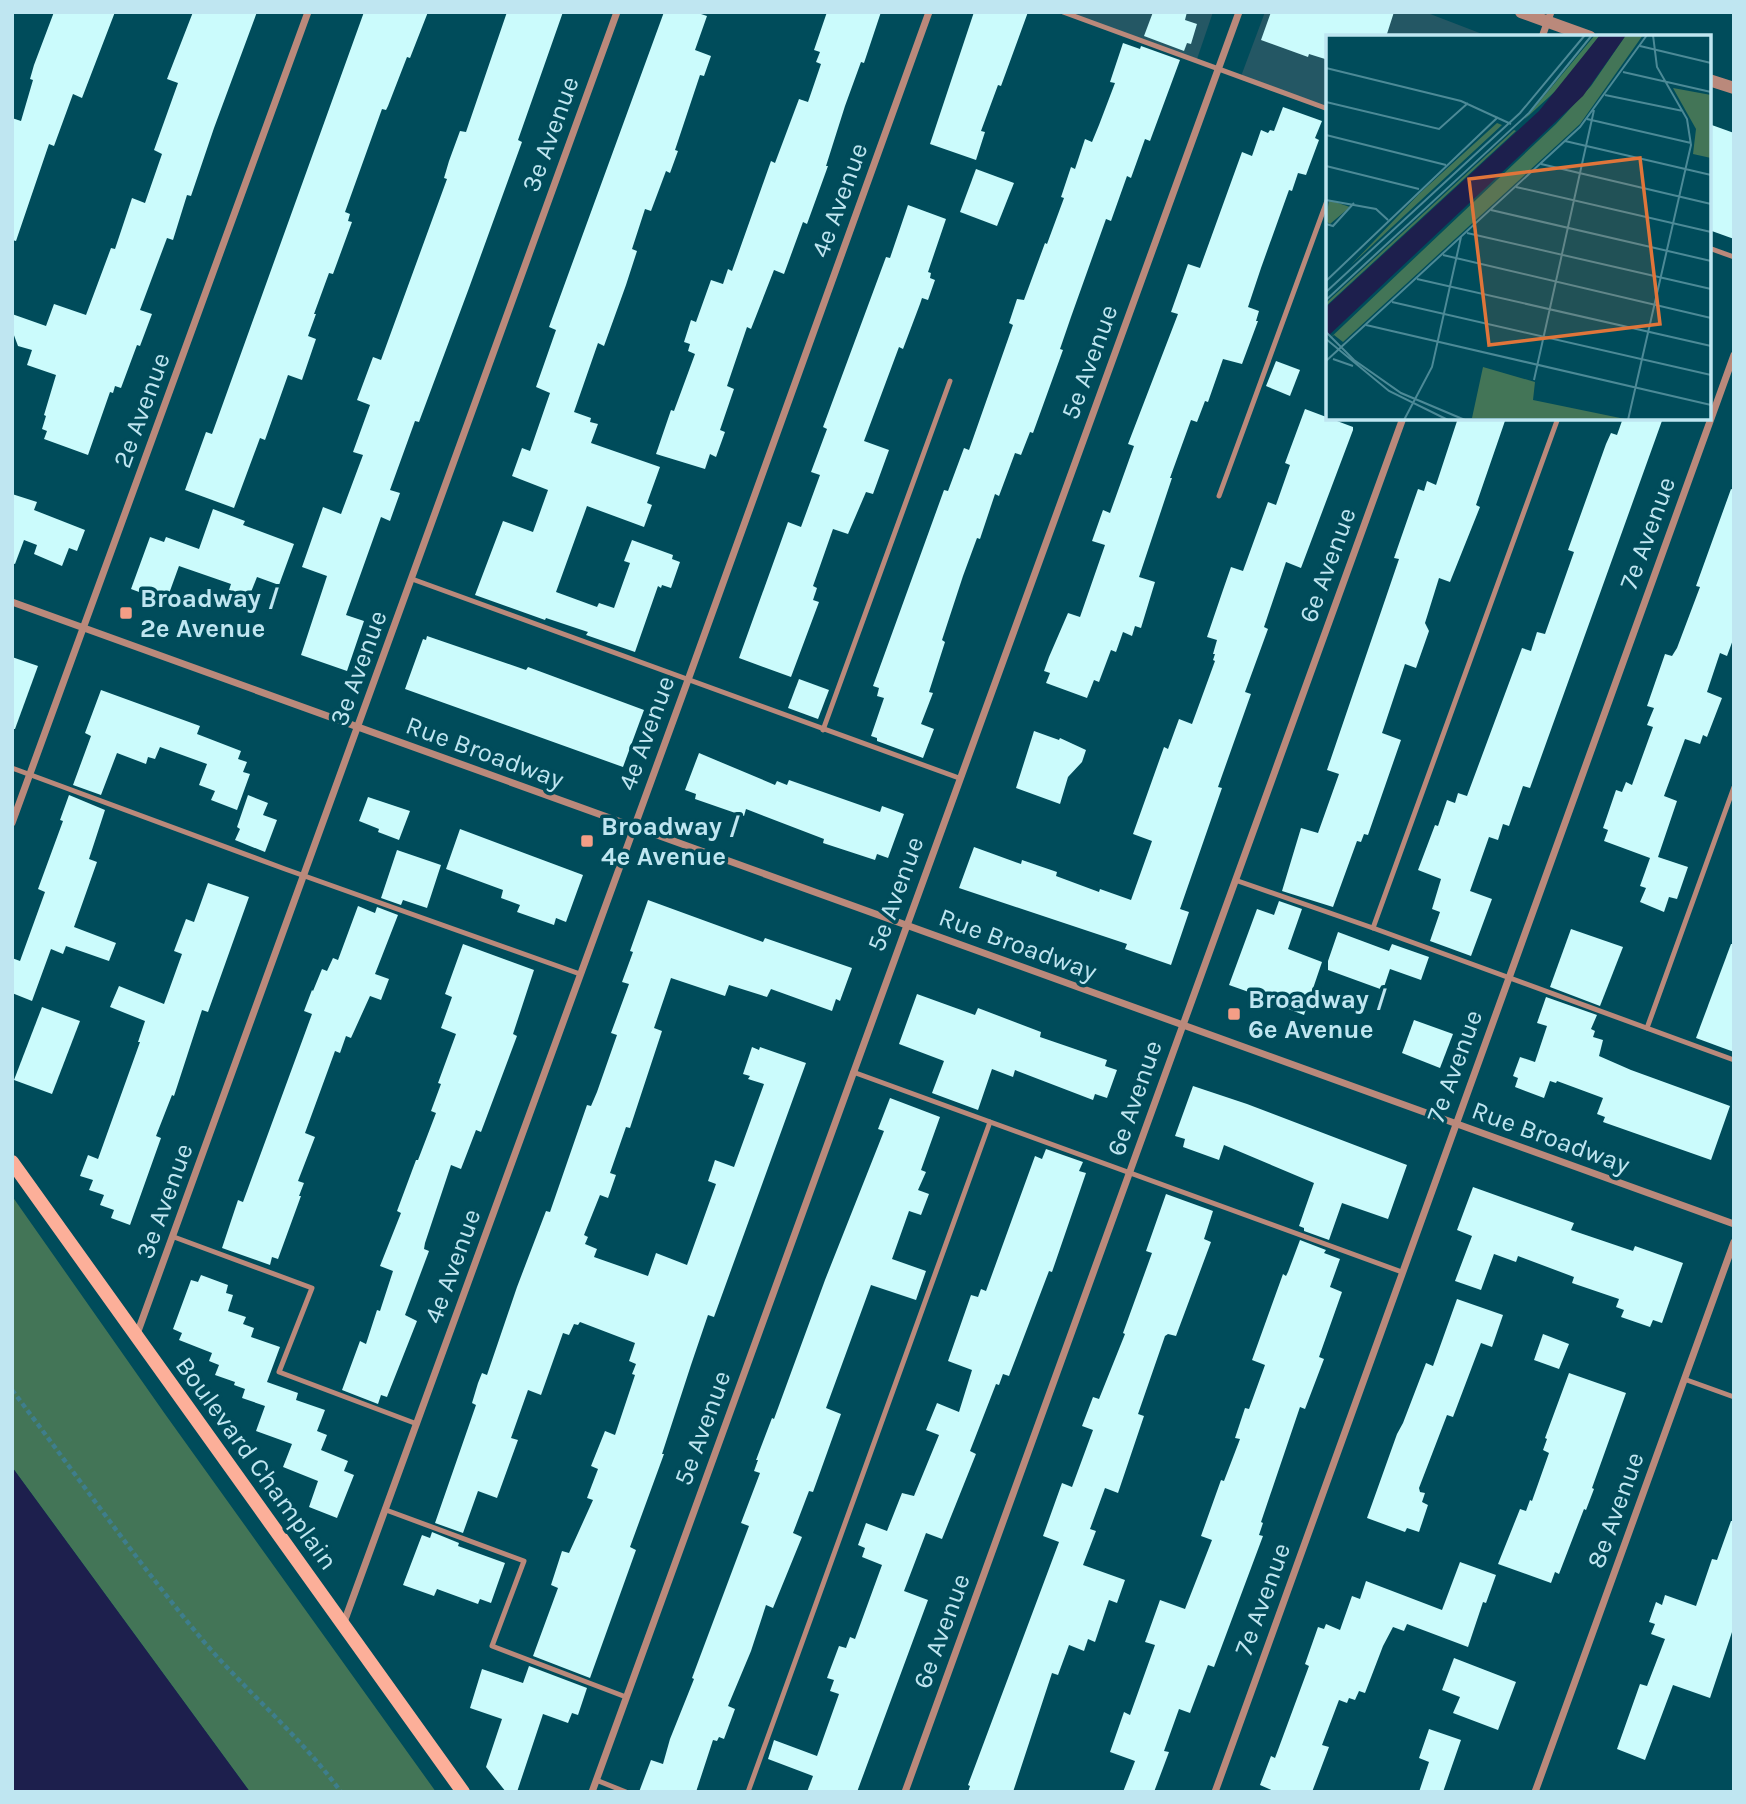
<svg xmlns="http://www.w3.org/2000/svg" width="1746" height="1804" font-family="Karla,sans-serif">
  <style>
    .built { fill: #245764 }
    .green { fill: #437557 }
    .water { fill: #1d1f4d }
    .building { fill: #cbfbfc }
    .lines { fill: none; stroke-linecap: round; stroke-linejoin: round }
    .path { stroke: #3e7e8c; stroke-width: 4.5; stroke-dasharray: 5 3.5; stroke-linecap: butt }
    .service { stroke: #ba897b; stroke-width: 5 }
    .minor { stroke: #ba897b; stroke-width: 7 }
    .tertiary { stroke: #ba897b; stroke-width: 12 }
    .secondary { stroke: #fcaf99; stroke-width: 14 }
    .poi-dot { fill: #f49e86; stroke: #004c5b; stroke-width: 2.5 }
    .labels { text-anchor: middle; stroke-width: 7; stroke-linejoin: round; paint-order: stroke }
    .street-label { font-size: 26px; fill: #bfe6f1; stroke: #004c5b }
    .poi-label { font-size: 26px; font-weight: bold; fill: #bfe6f1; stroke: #004c5b; text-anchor: start }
    .inset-road { fill: none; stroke: #4c8a97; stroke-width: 2 }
    .view { fill: #e0753a; fill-opacity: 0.15; stroke: #e0753a; stroke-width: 3.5 }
    .inset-edge { fill: none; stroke: #bfe6f1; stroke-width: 3.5 }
  </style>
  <rect width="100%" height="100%" fill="#004c5b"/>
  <!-- built -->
  <g class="built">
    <path d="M1058 12H1213L1196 62Z"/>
    <path d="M1265 12H1425L1490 37H1328V111L1240 79Z"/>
  </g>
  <!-- green -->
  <path class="green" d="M12 1196 165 1414 436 1792H250L12 1467Z"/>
  <!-- water -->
  <path class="water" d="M12 1467 250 1792H12Z"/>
  <!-- building -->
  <g class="building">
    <path d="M54 12H115L82 98 73 94 54 146 49 144 16 241 12 240V118L21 121 33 80 30 79 34 65Z"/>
    <path d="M193 12H257L214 128 191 196 187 195 173 240 167 238 140 310 152 314 140 346 137 345 121 388 115 386 113 393 110 392 88 455 44 439 47 431 42 429 46 416 44 415 56 375 27 365 32 350 18 346 12 330V314L46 326 54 304 86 315 111 248 115 249 132 198 145 203 162 154 154 150 178 83 167 79Z"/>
    <path d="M364 12H428L410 58 407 57 388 106 386 110 382 109 345 212 350 214 348 221 352 222 333 274 329 273 314 314H316L308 336 316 339 302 380 288 375 265 440 260 438 234 508 185 490 206 432 212 434Z"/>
    <path d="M507 12H563L518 140 522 142 469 288 419 422 415 421 390 490 400 493 390 521 381 517 346 615 364 621 347 671 301 655 327 576 302 567 323 507 341 514 363 455 353 452 370 405 357 400 373 357 381 360 447 179 444 178 449 161 460 131 466 132Z"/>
    <path d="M664 12H695L707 16 695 50 711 56 704 76 700 75 675 150 678 151 670 173 666 171 651 211 645 209 632 249 637 251 626 285 604 346 598 343 574 412 591 418 590 422 598 424 591 443 660 467 647 503 652 505 644 527 587 506 556 592 597 607 599 603 614 608 630 563 624 561 632 540 673 555 672 559 680 562 671 588 662 585 661 588 658 586 635 652 586 635 588 632 546 618 545 620 475 595 503 521 533 532 548 490 512 476 522 448 530 451 550 393 536 387 556 330 549 327Z"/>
    <path d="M827 12H881L864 63 861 62 845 106 826 166H828L807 224 803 222 784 274 774 270 751 329 747 327 727 386 734 389 720 430 725 432 716 457 710 454 705 469 656 454 671 410 674 411 695 354 688 351 690 344 684 342 691 320 696 322 711 280 723 284 728 269 732 271 771 161 775 163 799 99 808 102 821 64 816 62 820 52 814 50Z"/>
    <path d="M974 12H1028L1001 86 998 85 981 131 985 132 976 160 930 144Z"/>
    <path d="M1153 12H1187L1185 20 1197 24 1191 44 1187 43 1184 51 1144 36Z"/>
    <path d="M1271 12H1394L1386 37H1328V51L1325 59 1309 54 1308 57 1261 40Z"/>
    <path d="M1123 43 1140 49 1141 46 1180 60 1150 141 1145 139 1131 178 1127 176 1111 221 1106 219 1071 317 1060 349 1063 350 1033 433 1030 432 1021 455 1015 453 999 496 995 494 980 539 977 538 963 576 942 640 945 642 929 692 933 693 921 724 934 729 923 758 877 741V738L871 736 884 698 877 696 879 688 873 686 944 490 948 491 964 448 969 450 1013 325 1009 323 1017 299 1024 300 1045 243 1047 244 1064 198 1061 197 1071 167 1075 169 1085 139 1092 142 1099 125 1115 83 1110 82Z"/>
    <path d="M1283 107 1322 121 1315 138 1319 140 1306 175 1298 173 1292 191 1289 190 1261 268 1248 307 1259 311 1256 321H1258L1242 364 1223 359 1208 402 1205 401 1197 422 1191 420 1170 478H1172L1139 577 1155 582 1141 628 1135 626 1132 636 1123 632 1116 652 1111 650 1099 682 1094 680 1087 698 1046 683 1050 673 1044 671 1049 657 1068 613 1080 617 1105 545 1092 541 1103 510 1110 513 1134 446 1128 444 1178 314 1171 312 1188 264 1200 268 1242 152 1252 156 1261 130 1268 133 1270 130 1274 131Z"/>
    <path d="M1709 124 1734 133V239L1709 230Z"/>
    <path d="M976 169 1014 183 997 226 960 212Z"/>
    <path d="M908 205 946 219 928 272 931 273 930 278 935 280 928 300 922 298 920 304 903 349 899 347 864 441 889 450 873 494 866 492 848 534 833 529 813 586 817 588 813 600 819 602 791 677 739 658 788 522 801 527 820 475 811 472 827 429 823 427 886 257 890 258Z"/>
    <path d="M1276 361 1300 370 1290 396 1266 386Z"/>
    <path d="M1305 409 1353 427V430L1301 568 1286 562 1264 627 1268 629 1245 692 1251 694 1218 787 1222 788 1180 909 1189 912 1171 965 1125 949 1127 944 959 888 974 847 1021 864 1022 860 1057 872 1056 876 1099 892 1100 889 1131 900 1152 841 1133 834 1164 747 1168 749 1179 719 1192 724 1215 661 1213 660 1215 654H1213L1217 640 1207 637 1223 590 1231 567 1243 571 1268 502 1276 505 1290 465 1285 463Z"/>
    <path d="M1458 418H1506L1476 505 1480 507 1450 582 1439 578 1425 623 1429 631 1416 668 1405 664 1382 733 1401 740 1368 835 1364 834 1361 842 1357 841 1333 907 1282 891 1301 828 1318 833 1339 774 1327 770 1399 559 1394 558 1418 489 1424 491 1427 481 1436 485Z"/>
    <path d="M1623 418H1663L1530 788 1523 786 1509 826 1503 824 1498 840 1489 837 1470 891 1492 899 1471 956 1430 941 1440 912 1432 909 1441 879 1418 870 1435 825 1438 826 1447 800 1455 803 1458 793 1467 796 1522 648 1531 651 1537 632 1545 634 1574 552 1568 550 1606 444 1611 433 1617 435Z"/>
    <path d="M1731 489 1734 490V637L1727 656 1720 653 1707 692 1722 698 1707 737 1703 735 1700 744 1685 739 1664 796 1677 801 1658 857 1688 867 1677 899 1669 897 1664 912 1640 902 1646 888 1640 886 1650 858 1604 841 1608 830 1603 828 1616 790 1622 792 1626 782 1632 785 1653 727 1647 725 1654 708 1647 706 1665 654 1672 656 1677 648 1700 587 1696 586Z"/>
    <path d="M12 494 37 502 34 510 85 530 77 551 69 548 62 566 34 554 37 545 24 540 15 564 12 563Z"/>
    <path d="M213 509 245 521 243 525 294 544 279 585 257 577 249 597 229 590 231 584 179 566 166 602 131 589 150 537 164 542 166 537 199 549Z"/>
    <path d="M427 636 526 670 528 667 644 710 623 767 405 689 423 639 426 640Z"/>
    <path d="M12 657 38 666 15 729H12Z"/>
    <path d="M799 679 829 690 818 719 788 708Z"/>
    <path d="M101 690 200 726 197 734 241 751 238 759 247 762 243 772 250 774 237 810 211 800 215 791 199 785 207 764 160 747 155 759 148 757 146 764 117 753 101 795 73 785 91 736 85 733Z"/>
    <path d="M1034 731 1059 740 1060 738 1086 750 1082 762 1068 777 1060 804 1016 788Z"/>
    <path d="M699 753 775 785 777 781 787 785 789 780 880 812 882 806 904 814 888 858 877 854 875 860 823 843 824 839 746 809 744 816 695 799 696 794 685 790Z"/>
    <path d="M69 795 105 810 89 859 97 862 74 927 116 943 109 961 66 946 63 954 51 949 32 1001 12 993V958L20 961 45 892 38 889 63 821 60 820Z"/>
    <path d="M248 795 268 803 263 815 277 820 265 852 235 840 240 829 237 827Z"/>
    <path d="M368 797 410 811 399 840 378 832 379 829 359 821Z"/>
    <path d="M460 829 583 875 566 922 556 918 554 925 517 912 520 905 501 898 503 890 446 869Z"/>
    <path d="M397 850 441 865 427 908 403 900 401 905 381 898Z"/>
    <path d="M208 883 249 897 208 1012 202 1010 174 1096 172 1095 156 1136 161 1138 130 1225 111 1218 114 1210 100 1205 104 1195 89 1190 93 1180 80 1176 88 1155 98 1159 140 1042H138L145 1021 110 1007 119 986 164 1004 182 954 174 951 186 919 194 922Z"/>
    <path d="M648 900 763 942 765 938 852 968 840 1001 836 999 832 1011 771 989 767 997 729 985 725 996 671 978 654 1028 662 1031 630 1128 626 1127 610 1173 616 1175 608 1198 600 1195 584 1235 588 1237 585 1244 597 1249 594 1257 648 1276 656 1253 687 1265 716 1184 708 1181 715 1160 734 1167 764 1084 748 1079 750 1076 743 1074 752 1047 759 1050 760 1047 806 1063 714 1317 708 1315 691 1365 662 1454H664L630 1547 636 1550 590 1678 533 1656 558 1588 551 1585 562 1551 569 1553 593 1500 587 1498 598 1469 591 1466 605 1431 615 1435 635 1375 632 1374 636 1364 629 1361 635 1343 580 1322 578 1325 574 1324 569 1335 563 1333 541 1395 528 1390 511 1438 518 1440 497 1498 478 1491 463 1533 435 1523 476 1405 472 1403 478 1383 482 1373 487 1375 517 1287 546 1211 550 1212 587 1105 591 1106 597 1092 617 1035 611 1033 629 984 622 982 633 952 630 951Z"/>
    <path d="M1279 901 1302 909 1288 949 1322 962 1304 1015 1273 1003 1274 1001 1229 985 1257 909 1274 915Z"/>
    <path d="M358 906 375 913 377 907 398 915 375 974 389 979 381 1000 370 996 351 1038 346 1036 340 1053 335 1051 305 1133 315 1137 298 1181 304 1183 299 1196H301L278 1259 272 1257 270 1265 222 1248 238 1200 243 1202 312 1014 304 1011 312 990 313 991 322 969 327 971 333 958 338 960Z"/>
    <path d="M1571 929 1623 947 1600 1006 1550 987Z"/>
    <path d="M1338 932 1389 951 1392 944 1429 957 1421 980 1390 969 1383 990 1328 970V961Z"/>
    <path d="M463 944 534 970 513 1034 517 1036 481 1132 476 1130 461 1169 451 1165 425 1243 424 1249 429 1251 405 1315 417 1321 387 1397 381 1395 378 1404 342 1390 360 1341 366 1344 377 1310 380 1311 393 1271 380 1266 401 1213 397 1211 416 1160H418L436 1113 431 1111 441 1084 438 1083 456 1034 441 1028 452 997 445 994Z"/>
    <path d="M1731 944H1734V1052L1696 1038Z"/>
    <path d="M917 994 975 1015 978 1008 1041 1032 1040 1037 1107 1060 1105 1066 1117 1070 1107 1098 1095 1094 1093 1100 1015 1070 1013 1077 992 1069 978 1110 932 1093 944 1061 899 1044Z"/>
    <path d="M1546 997 1597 1015 1591 1029 1595 1031 1593 1037 1603 1040 1599 1056 1631 1070 1730 1106 1711 1160 1603 1122 1605 1117 1597 1114 1603 1098 1557 1081 1556 1083 1550 1081 1544 1098 1515 1087 1518 1078 1513 1076 1520 1057 1535 1062 1547 1026 1537 1023Z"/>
    <path d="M42 1007 80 1021 52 1094 14 1080Z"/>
    <path d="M1414 1020 1453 1034 1440 1068 1402 1053Z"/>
    <path d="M1193 1086 1247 1104 1407 1165 1388 1219 1342 1203 1329 1240 1304 1231V1228L1299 1226 1314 1183 1224 1145 1219 1160 1183 1147 1185 1139 1175 1136Z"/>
    <path d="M890 1098 940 1117 921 1170 926 1172 918 1190 929 1194 921 1215 909 1211 892 1259 926 1271 916 1300 871 1285 826 1408 841 1414 813 1492 809 1491 793 1533 802 1537 773 1608 766 1605 751 1651 728 1706 735 1709 724 1739 719 1737 717 1741 713 1740 696 1792H639L651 1760 663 1764 670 1739 694 1679 692 1678 749 1526 741 1523 760 1473 754 1471 758 1460H756L772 1418 774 1419 825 1280 884 1131 878 1129Z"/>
    <path d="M1046 1149 1083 1162 1079 1171 1086 1173 1052 1272 1049 1271 1009 1376 1003 1374 999 1385 996 1384 970 1451 976 1454 942 1539 926 1533 904 1591 928 1600 857 1792H807L813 1776 768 1759 774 1740 817 1756 839 1694 830 1691 834 1680 827 1678 839 1646 846 1648 850 1637 855 1639 882 1565 862 1557 865 1548 858 1545 866 1523 887 1531 902 1493 914 1496 939 1435 926 1430 937 1403 959 1412 972 1370 948 1361 971 1295 978 1297 981 1289 986 1291 1035 1156 1042 1159Z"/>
    <path d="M1473 1187 1574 1223 1571 1230 1633 1251 1635 1246 1683 1263 1662 1323 1653 1320 1650 1327 1621 1317 1624 1310 1616 1307 1619 1299 1572 1283 1574 1277 1518 1256 1516 1262 1494 1254 1481 1290 1455 1281 1472 1236 1457 1230Z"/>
    <path d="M1166 1194 1213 1211 1204 1239 1211 1242 1176 1336 1168 1334 1165 1336 1138 1414 1144 1416 1118 1493 1105 1488 1090 1529 1096 1531 1083 1565 1125 1580 1117 1603 1109 1600 1095 1642 1088 1639 1084 1651 1069 1645 1058 1675 1052 1673 1013 1792H968L970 1786 968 1785 1059 1542 1043 1536 1062 1483 1072 1487 1093 1430 1082 1426 1093 1397 1099 1399 1125 1334 1123 1333 1152 1253 1146 1251Z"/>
    <path d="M1300 1240 1326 1250 1324 1253 1340 1259 1330 1287 1342 1292 1319 1357 1324 1359 1305 1409 1300 1407 1261 1522 1263 1523 1259 1535 1263 1536 1214 1667 1208 1665 1190 1713 1179 1709 1164 1751 1169 1752 1154 1792H1123L1135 1761 1110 1752 1124 1712 1130 1715 1155 1645 1145 1642 1160 1600 1185 1609 1212 1540 1201 1536 1221 1480 1224 1481 1240 1439 1235 1438 1245 1408 1249 1409 1265 1365 1252 1360 1283 1274 1286 1276 1288 1272Z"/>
    <path d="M201 1275 228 1285 226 1293 233 1295 228 1311 246 1317 243 1324 254 1328 251 1337 280 1347 267 1382 298 1393 296 1400 325 1410 317 1431 327 1435 321 1450 348 1461 344 1471 354 1475 337 1518 309 1507 318 1481 283 1467 292 1444 256 1431 265 1406 242 1398 245 1389 234 1385 235 1382 215 1375 219 1365 209 1361 212 1353 179 1340 182 1333 173 1329 191 1280 198 1282Z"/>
    <path d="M1457 1299 1503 1315 1492 1347 1481 1343 1453 1417 1447 1415 1419 1488 1420 1492 1425 1493 1422 1502 1428 1505 1419 1532 1407 1528 1405 1532 1367 1518 1397 1434 1403 1423 1426 1363 1433 1366Z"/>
    <path d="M1543 1334 1569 1344 1559 1369 1534 1360Z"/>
    <path d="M1569 1373 1626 1393 1592 1488 1594 1489 1586 1510 1584 1509 1559 1574 1555 1572 1551 1583 1498 1564 1520 1509 1526 1511 1530 1500 1532 1501 1549 1453 1543 1450 1547 1439 1545 1438Z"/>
    <path d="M1731 1521H1734V1626L1710 1698 1673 1685 1645 1760 1617 1749 1640 1684 1647 1686 1665 1639 1651 1634 1655 1624 1649 1622 1656 1602 1662 1605 1665 1595 1696 1606 1712 1559 1717 1560Z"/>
    <path d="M432 1532 459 1543 458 1546 505 1563 491 1603 480 1599 478 1604 437 1589 434 1596 403 1585 422 1535 430 1538Z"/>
    <path d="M1460 1562 1496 1575 1486 1603 1483 1602 1468 1647 1407 1624 1404 1631 1393 1627 1383 1646 1365 1693 1359 1691 1355 1700 1349 1698 1347 1703 1339 1700 1322 1745 1329 1747 1312 1792H1276L1260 1785 1271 1756 1275 1758 1309 1666 1305 1664 1318 1627 1324 1629 1326 1624 1340 1630 1352 1596 1360 1599 1366 1581 1442 1610Z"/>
    <path d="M1454 1658 1516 1682 1498 1730 1453 1713 1460 1697 1442 1690Z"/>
    <path d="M529 1666 587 1688 578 1715 572 1713 568 1723 543 1714 517 1792H506L486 1767 502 1719 470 1708 482 1669 523 1683Z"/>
    <path d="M1429 1729 1461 1740 1443 1792H1419L1429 1762 1419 1758Z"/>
  </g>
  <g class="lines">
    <!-- path -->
    <path class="path" d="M12 1390C76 1474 137 1562 205 1643 249 1694 301 1737 341 1792"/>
    <!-- service -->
    <g class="service">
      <path d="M1063 12 1328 109"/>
      <path d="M1709 248 1734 257"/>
      <path d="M1219 496 1328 198"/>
      <path d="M412 579 959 778"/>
      <path d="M823 730 950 381"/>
      <path d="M12 768 285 869 580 974"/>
      <path d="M1235 880 1373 928 1734 1060"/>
      <path d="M1373 928 1558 418"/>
      <path d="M1647 1028 1734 787"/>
      <path d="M853 1072 1402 1272"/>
      <path d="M174 1237 312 1288 279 1372 417 1424"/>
      <path d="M1684 1379 1734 1397"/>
      <path d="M386 1510 524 1561 492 1646 626 1697"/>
      <path d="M596 1780 626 1792"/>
      <path d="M748 1792 990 1122"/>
    </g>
    <!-- minor -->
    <g class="minor">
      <path d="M1542 37 1551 12"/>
      <path d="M12 602 1734 1224"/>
      <path d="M12 823 308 12"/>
      <path d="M137 1334 617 12"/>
      <path d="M343 1625 688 680 929 12"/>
      <path d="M592 1792 1239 12"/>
      <path d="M905 1792 1403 418"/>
      <path d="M1215 1792 1734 355"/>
      <path d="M1535 1792 1734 1242"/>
    </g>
    <!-- tertiary -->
    <g class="tertiary">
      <path d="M1521 12 1590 37"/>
      <path d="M1709 80 1734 88"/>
    </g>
    <!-- secondary -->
    <path class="secondary" d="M12 1162 463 1792"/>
  </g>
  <!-- markers -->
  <g class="poi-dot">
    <rect x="119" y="606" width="14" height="14" rx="3.5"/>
    <rect x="580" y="834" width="14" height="14" rx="3.5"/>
    <rect x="1227" y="1007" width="14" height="14" rx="3.5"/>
  </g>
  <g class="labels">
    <!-- street labels -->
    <g class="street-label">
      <text transform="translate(550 134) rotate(-70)" y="9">3e Avenue</text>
      <text transform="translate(839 200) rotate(-70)" y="9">4e Avenue</text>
      <text transform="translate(1089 362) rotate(-70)" y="9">5e Avenue</text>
      <text transform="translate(141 410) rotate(-70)" y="9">2e Avenue</text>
      <text transform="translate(1647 533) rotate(-70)" y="9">7e Avenue</text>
      <text transform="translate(1327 565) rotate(-70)" y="9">6e Avenue</text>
      <text transform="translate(358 668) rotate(-70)" y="9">3e Avenue</text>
      <text transform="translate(646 733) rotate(-70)" y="9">4e Avenue</text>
      <text transform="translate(485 752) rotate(20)" y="9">Rue Broadway</text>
      <text transform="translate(895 894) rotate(-70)" y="9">5e Avenue</text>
      <text transform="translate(1018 944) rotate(20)" y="9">Rue Broadway</text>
      <text transform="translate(1454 1066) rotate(-70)" y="9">7e Avenue</text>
      <text transform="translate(1134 1098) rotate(-71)" y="9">6e Avenue</text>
      <text transform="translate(1551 1137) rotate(20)" y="9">Rue Broadway</text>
      <text transform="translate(164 1201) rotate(-70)" y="9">3e Avenue</text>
      <text transform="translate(452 1266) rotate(-70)" y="9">4e Avenue</text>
      <text transform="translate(702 1428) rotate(-70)" y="9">5e Avenue</text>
      <text transform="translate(257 1463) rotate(54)" y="9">Boulevard Champlain</text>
      <text transform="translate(1615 1510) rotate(-70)" y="9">8e Avenue</text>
      <text transform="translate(1262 1599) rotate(-70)" y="9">7e Avenue</text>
      <text transform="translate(941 1631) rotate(-70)" y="9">6e Avenue</text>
    </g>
    <!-- poi labels -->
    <g class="poi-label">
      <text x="140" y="607">Broadway /<tspan x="140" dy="30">2e Avenue</tspan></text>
      <text x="601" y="835">Broadway /<tspan x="601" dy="30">4e Avenue</tspan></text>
      <text x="1248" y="1008">Broadway /<tspan x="1248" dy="30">6e Avenue</tspan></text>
    </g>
  </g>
  <!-- overview -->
  <g transform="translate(1326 35)">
    <rect width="385" height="385" fill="#004c5b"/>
    <path d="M300 0H317L254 89 17 307 8 300 0 307 230 89 265 51ZM347 53 385 60V123L367 119 370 94ZM171 88 176 90 25 230 93 159ZM188 95 190 96 0 271V268ZM3 165 24 172 4 189 0 186ZM157 332 209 347 207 365 299 384 146 383Z" fill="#437557"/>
    <path d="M269 0H274L235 51 199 84Z" fill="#3f7a58"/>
    <path d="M274 0H300L257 61 0 303V272L213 76Z" fill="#1d1f4d"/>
    <path class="inset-road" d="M314 11 385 28M0 33 135 66 185 89M297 37 385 57M279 60 357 76M0 67 113 94 142 68M261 84 365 108M0 100 120 130M239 106 385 140M215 129 385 169M0 131 93 154M190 152 385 197M0 165 50 174 62 185M165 175 385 226M0 189 7 191 28 168M141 198 385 254M117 220 385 283M91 244 385 311M0 246 172 82M0 257 194 78 259 0M0 265 203 78 266 0M66 267 385 340M40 290 385 370M0 297 28 325 75 358 139 385M0 304 63 356 122 385M7 324 27 331M0 326 254 92 321 0M208 345 268 75M78 385 106 332 135 202M302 385 365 110 361 84 331 32 327 0"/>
    <path class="view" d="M314 123 334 289 163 310 143 144Z"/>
    <rect width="385" height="385" class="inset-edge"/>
  </g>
  <!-- border -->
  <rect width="1746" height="1804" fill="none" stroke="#bfe6f1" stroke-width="28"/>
</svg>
